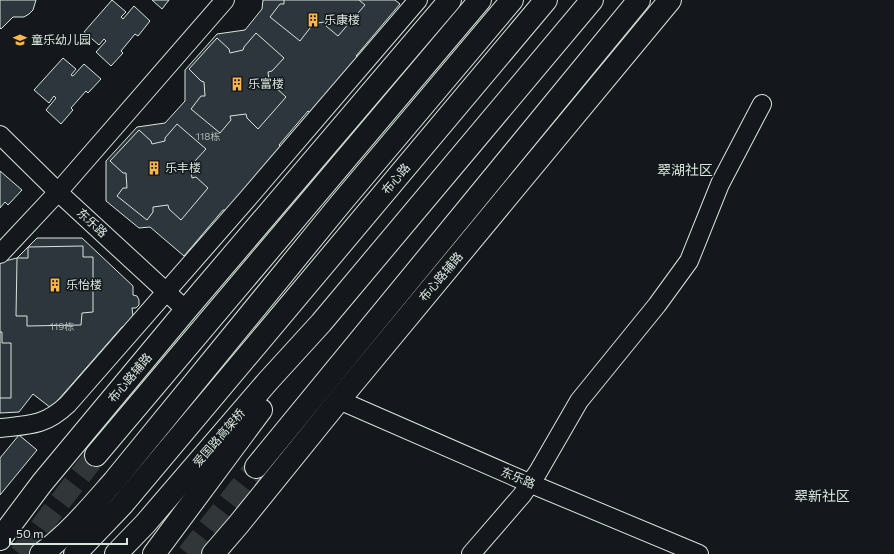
<svg xmlns="http://www.w3.org/2000/svg" width="894" height="554" font-family="Commissioner,'Noto Sans SC',sans-serif">
  <style>
    .building { fill: #2c363c; stroke: #d8e6dc }
    .lines { fill: none; stroke-linecap: round; stroke-linejoin: round }
    .highway-tunnel { stroke: #313739; stroke-width: 22; stroke-dasharray: 22 11; stroke-linecap: butt }
    .minor-casing { stroke: #d8e6dc; stroke-width: 20 }
    .highway-casing { stroke: #d8e6dc; stroke-width: 24 }
    .minor { stroke: #14181c; stroke-width: 18 }
    .highway { stroke: #14181c; stroke-width: 22 }
    .labels { text-anchor: middle; stroke-width: 3; stroke-linejoin: round; paint-order: stroke }
    .number-label { font-size: 10px; fill: #adbab4 }
    .poi-label { font-size: 12px; fill: #d8e6dc; stroke: #14181c; text-anchor: start }
    .street-label { font-size: 12px; fill: #d8e6dc; stroke: #14181c }
    .quarter-label { font-size: 14px; fill: #d8e6dc; stroke: #14181c }
  </style>
  <rect width="100%" height="100%" fill="#14181c"/>
  <!-- building -->
  <g class="building">
    <path d="M0 0H36L33 10 29 14 24 17H13L1 29 0 28Z"/>
    <path d="M112 0 126 12 121 17 123 19 134 6 150 21 138 36 135 34 121 51 123 53 111 66 96 52 106 41 104 39 99 45 84 32Z"/>
    <path d="M152 0H169L162 9Z"/>
    <path d="M263 0H395L400 4 356 56 361 60 313 115 308 111 279 145 283 149 232 211 223 210 184 256 150 227 139 228 106 201V161L137 127 165 123 185 101V70L217 34 245 30 262 9Z"/>
    <path d="M284 0H359L365 5 338 36 326 26 325 22 309 24 310 28 300 41 270 17 280 4H284Z"/>
    <path d="M256 33 284 58 272 71 268 72 270 87 274 86 286 97 258 129 247 118 246 114 230 116 231 120 220 133 191 109 201 96H205L204 82 201 81 189 69 217 38 229 49 230 53 243 50 244 47Z"/>
    <path d="M63 58 76 69 71 75 73 76 84 64 101 79 88 93 86 91 71 108 73 110 61 124 46 110 56 98 54 96 49 103 34 90Z"/>
    <path d="M177 124 206 149 194 162 190 163 192 178 196 177 208 188 181 220 169 209 168 205 153 207V212L147 220 117 196 123 188H127L126 173H123L110 161 139 130 151 141 152 144 165 141V138Z"/>
    <path d="M0 171 22 190 8 205 5 202 0 208Z"/>
    <path d="M37 238H82L133 286V295L137 296 139 300V305L136 308H132L133 316 127 325 122 327 51 408 33 394 19 412 0 413V263L1 262 17 258Z"/>
    <path d="M83 246V257H93V312L82 313 81 325 27 326V316H16L17 258H28V247Z"/>
    <path d="M0 332H2V343H11V398H0Z"/>
    <path d="M19 435 37 450 0 495V458Z"/>
  </g>
  <g class="lines">
    <!-- highway-tunnel -->
    <g class="highway-tunnel">
      <path d="M20 554 96 455"/>
      <path d="M188 554 256 467"/>
    </g>
    <!-- minor casing -->
    <g class="minor-casing">
      <g id="minor">
        <path d="M0 135 58 192 186 310"/>
        <path d="M0 254 58 192 225 0"/>
        <path d="M339 400 529 483 699 554"/>
        <path d="M0 428C29 425 45 426 68 404L249 197 418 0"/>
        <path d="M471 554 522 495 538 472 579 401 657 305 689 261 720 184 762 104"/>
      </g>
    </g>
    <!-- highway casing -->
    <g class="highway-casing">
      <g id="highway">
        <path d="M96 455 480 0"/>
        <path d="M256 467 639 0"/>
        <path d="M0 539 42 483 186 310 450 0"/>
        <path d="M41 554C69 534 92 506 114 481L341 203 512 0"/>
        <path d="M75 554 122 505 546 0"/>
        <path d="M116 554 145 524 268 381 321 323 592 0"/>
        <path d="M154 554 261 410"/>
        <path d="M213 554 238 525 339 400 670 0"/>
      </g>
    </g>
    <!-- minor -->
    <use href="#minor" class="minor"/>
    <!-- highway -->
    <use href="#highway" class="highway"/>
  </g>
  <!-- icons -->
  <defs>
    <g id="building-bare" transform="scale(1.08)"><path d="M-4-6H4V6H1V3H-1V6H-4ZM-2.5-4.3h1.7v1.8h-1.7ZM.8-4.3h1.7v1.8H.8ZM-2.5-1h1.7V.8h-1.7ZM.8-1h1.7V.8H.8Z" fill="#ffb74d" stroke="#14181c" stroke-width="2.5" paint-order="stroke"/></g>
    <g id="school-bare" transform="scale(1.08)"><path d="M0-5L7-2L0 1L-7-2ZM-4 1L0 2.5L4 1V4Q0 6-4 4Z" fill="#ffb74d" stroke="#14181c" stroke-width="2.5" paint-order="stroke"/></g>
  </defs>
  <g fill-rule="evenodd">
    <use href="#building-bare" x="313" y="20"/>
    <use href="#school-bare" x="20" y="40"/>
    <use href="#building-bare" x="237" y="84"/>
    <use href="#building-bare" x="154" y="168"/>
    <use href="#building-bare" x="55" y="285"/>
  </g>
  <g class="labels">
    <!-- number labels -->
    <g class="number-label">
      <text x="208" y="140">118栋</text>
      <text x="62" y="330">119栋</text>
    </g>
    <!-- poi labels -->
    <g class="poi-label">
      <text x="324" y="24">乐康楼</text>
      <text x="31" y="44">童乐幼儿园</text>
      <text x="248" y="88">乐富楼</text>
      <text x="165" y="172">乐丰楼</text>
      <text x="66" y="289">乐怡楼</text>
    </g>
    <!-- street labels -->
    <g class="street-label">
      <text transform="translate(396 179) rotate(-50)" y="4">布心路</text>
      <text transform="translate(92 223) rotate(43)" y="4">东乐路</text>
      <text transform="translate(441 277) rotate(-50)" y="4">布心路辅路</text>
      <text transform="translate(130 378) rotate(-50)" y="4">布心路辅路</text>
      <text transform="translate(219 438) rotate(-49)" y="4">爱国路高架桥</text>
      <text transform="translate(518 478) rotate(23)" y="4">东乐路</text>
    </g>
    <!-- quarter labels -->
    <g class="quarter-label">
      <text x="685" y="175">翠湖社区</text>
      <text x="822" y="501">翠新社区</text>
    </g>
  </g>
  <!-- scale -->
  <path d="M10 538v6h117v-6" fill="none" stroke="#d8e6dc" stroke-width="2"/>
  <text x="16" y="538" font-size="12" fill="#d8e6dc" stroke="#14181c" stroke-width="3" paint-order="stroke">50 m</text>
</svg>
